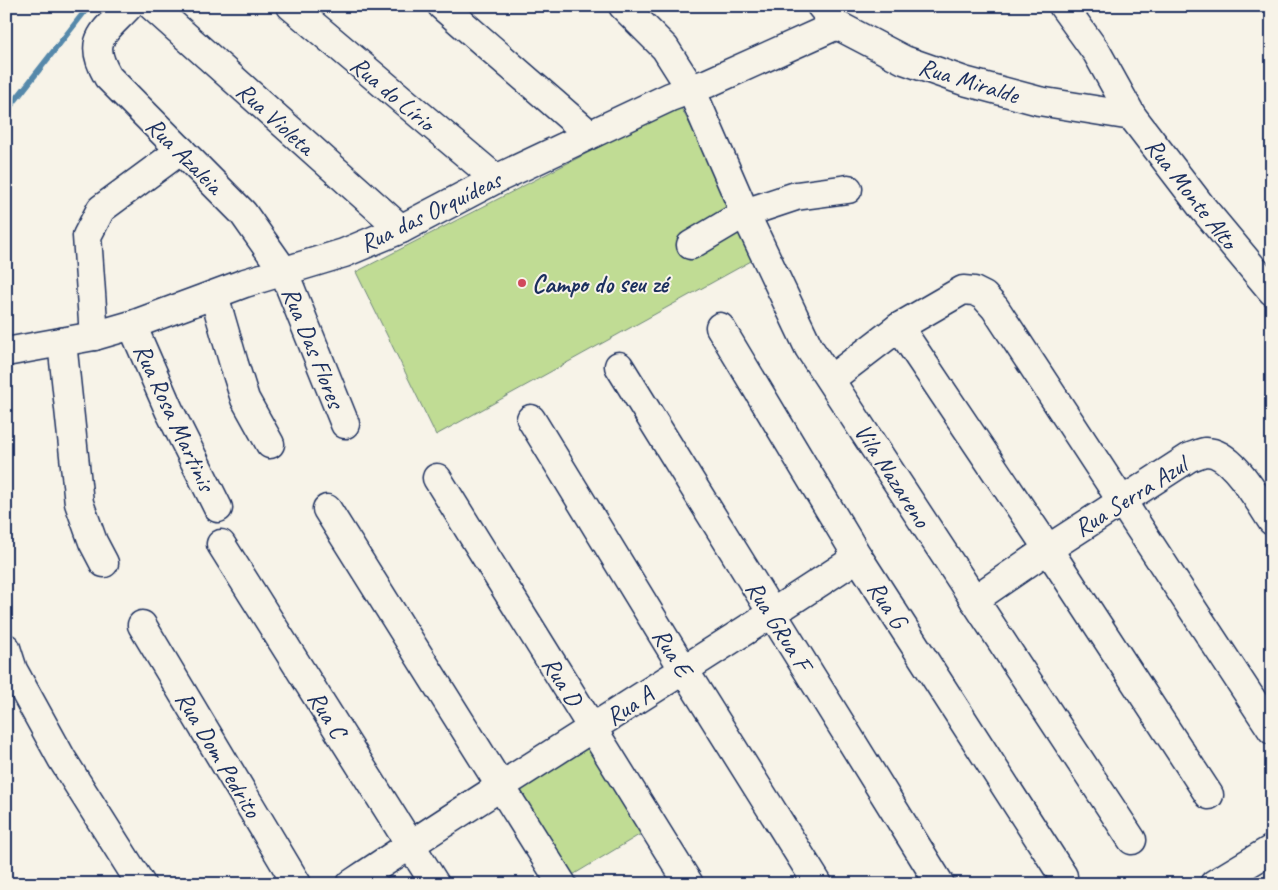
<svg xmlns="http://www.w3.org/2000/svg" width="1278" height="890" font-family="Caveat,sans-serif">
  <style>
    .green { fill: #c0dc94; stroke: #6e8679 }
    .lines { fill: none; stroke-linecap: round; stroke-linejoin: round }
    .stream { stroke: #58a; stroke-width: 6 }
    .minor-casing { stroke: #1b2f5e; stroke-width: 31 }
    .minor { stroke: #f7f3e8; stroke-width: 28 }
    .poi-dot { fill: #d1495b; stroke: #f7f3e8; stroke-width: 2 }
    .labels { text-anchor: middle; stroke-width: 4; stroke-linejoin: round; paint-order: stroke }
    .street-label { font-size: 25px; fill: #1b2f5e; stroke: #f7f3e8 }
    .poi-label { font-size: 25px; font-weight: bold; fill: #1b2f5e; stroke: #f7f3e8; text-anchor: start }
  </style>
  <rect width="100%" height="100%" fill="#f7f3e8"/>
  <filter id="ink" filterUnits="userSpaceOnUse"><feTurbulence type="fractalNoise" baseFrequency=".02" numOctaves="2"/><feDisplacementMap in="SourceGraphic" scale="10" xChannelSelector="R" yChannelSelector="G"/><feConvolveMatrix kernelMatrix="1 2 1 2 8 2 1 2 1" color-interpolation-filters="sRGB"/></filter>
  <g filter="url(#ink)">
    <!-- green -->
    <g class="green">
      <path d="M675 97 762 255 436 435 356 272 601 146Z"/>
      <path d="M593 729 654 826 561 882 501 788Z"/>
    </g>
    <g class="lines">
      <!-- stream -->
      <path class="stream" d="M6 112 89 6"/>
      <!-- minor casing -->
      <g class="minor-casing">
        <g id="minor">
          <path d="M129 6C104 33 86 39 108 77L243 213 283 270 345 424"/>
          <path d="M152 6 401 229"/>
          <path d="M291 6 496 179"/>
          <path d="M442 6 589 134"/>
          <path d="M623 6 665 48 691 89 745 213 809 348 1132 840"/>
          <path d="M821 6 837 25 904 60 964 81 1039 101 1132 116"/>
          <path d="M1063 6 1097 53 1132 116 1201 206 1272 291"/>
          <path d="M691 245 745 213 796 196 848 189"/>
          <path d="M214 295 234 364 245 399 270 444"/>
          <path d="M132 325 169 410 218 508"/>
          <path d="M720 327 858 557 1063 876"/>
          <path d="M899 327 1048 549 1209 795"/>
          <path d="M94 336 87 236 101 209 181 150"/>
          <path d="M62 342 79 503 93 542 104 563"/>
          <path d="M6 352 94 336 132 325 245 283 344 253 401 229 496 179 670 97 708 83 837 25"/>
          <path d="M619 366 940 884"/>
          <path d="M831 379 899 327 963 290 974 291 984 296 995 308 1272 730"/>
          <path d="M531 419 684 670 818 884"/>
          <path d="M437 478 689 884"/>
          <path d="M327 509 562 884"/>
          <path d="M221 544 435 884"/>
          <path d="M974 600 1048 549 1190 457C1194 456 1200 453 1205 452 1232 450 1259 502 1272 521"/>
          <path d="M142 625 297 884"/>
          <path d="M6 648 13 670 62 759 141 884"/>
          <path d="M351 884C518 772 691 668 858 557"/>
          <path d="M1214 884 1272 849"/>
        </g>
      </g>
      <!-- minor -->
      <use href="#minor" class="minor"/>
    </g>
  </g>
  <!-- markers -->
  <circle class="poi-dot" cx="522" cy="283" r="5"/>
  <g class="labels">
    <!-- street labels -->
    <g class="street-label">
      <text transform="translate(969 80) rotate(17)" y="9">Rua Miralde</text>
      <text transform="translate(393 93) rotate(40)" y="9">Rua do Lírio</text>
      <text transform="translate(276 118) rotate(42)" y="9">Rua Violeta</text>
      <text transform="translate(185 155) rotate(45)" y="9">Rua Azaleia</text>
      <text transform="translate(1192 193) rotate(52)" y="9">Rua Monte Alto</text>
      <text transform="translate(430 211) rotate(-26)" y="9">Rua das Orquídeas</text>
      <text transform="translate(314 347) rotate(68)" y="9">Rua Das Flores</text>
      <text transform="translate(175 417) rotate(65)" y="9">Rua Rosa Martinis</text>
      <text transform="translate(893 475) rotate(57)" y="9">Vila Nazareno</text>
      <text transform="translate(1130 496) rotate(-32)" y="9">Rua Serra Azul</text>
      <text transform="translate(888 604) rotate(57)" y="9">Rua G</text>
      <text transform="translate(779 625) rotate(58)" y="9">Rua GRua F</text>
      <text transform="translate(673 652) rotate(58)" y="9">Rua E</text>
      <text transform="translate(563 681) rotate(58)" y="9">Rua D</text>
      <text transform="translate(629 705) rotate(-33)" y="9">Rua A</text>
      <text transform="translate(328 714) rotate(58)" y="9">Rua C</text>
      <text transform="translate(219 754) rotate(59)" y="9">Rua Dom Pedrito</text>
    </g>
    <!-- poi labels -->
    <g class="poi-label">
      <text x="532" y="292">Campo do seu zé</text>
    </g>
  </g>
  <!-- margin -->
  <rect width="1278" height="890" fill="none" stroke="#f7f3e8" stroke-width="25"/>
  <rect x="12" y="12" width="1253" height="865" fill="none" stroke="#1b2f5e" stroke-width="2" filter="url(#ink)"/>
</svg>
